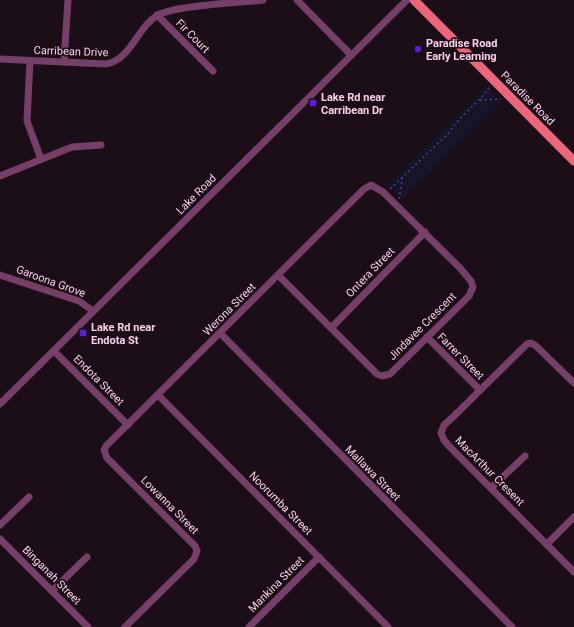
<svg xmlns="http://www.w3.org/2000/svg" width="574" height="627" font-family="Roboto,sans-serif">
  <style>
    .green { fill: #181428 }
    .lines { fill: none; stroke-linecap: round; stroke-linejoin: round }
    .path { stroke: #4c3da0; stroke-width: 1.5; stroke-dasharray: 2 3; stroke-linecap: butt }
    .minor { stroke: #753f67; stroke-width: 7 }
    .major { stroke: #ea667a; stroke-width: 9 }
    .poi-dot { fill: #591ed7; stroke: #1c0e17; stroke-width: 1.5 }
    .labels { text-anchor: middle; stroke-width: 3.5; stroke-linejoin: round; paint-order: stroke }
    .street-label { font-size: 11px; fill: #f8d0eb; stroke: #1c0e17 }
    .poi-label { font-size: 11px; font-weight: bold; fill: #f8d0eb; stroke: #1c0e17; text-anchor: start }
  </style>
  <rect width="100%" height="100%" fill="#1c0e17"/>
  <!-- green -->
  <path class="green" d="M486 87 501 103 403 199 387 185Z"/>
  <g class="lines">
    <!-- path -->
    <g class="path">
      <path d="M480 100 501 99"/>
      <path d="M390 189 449 133C459 116 477 105 489 88"/>
      <path d="M399 199 403 175"/>
    </g>
    <!-- minor -->
    <g class="minor">
      <path d="M297 0 351 55"/>
      <path d="M157 15 213 71"/>
      <path d="M0 59 106 64C131 60 137 27 158 15 177 5 239 3 263 0"/>
      <path d="M30 61 27 121 41 159"/>
      <path d="M64 62 68 0"/>
      <path d="M0 176 72 147 101 145"/>
      <path d="M0 275 79 301 93 311"/>
      <path d="M331 328 425 232"/>
      <path d="M220 333 512 627"/>
      <path d="M427 337 480 390"/>
      <path d="M54 351 128 425"/>
      <path d="M574 383 536 346 531 343 527 344 452 418 444 425 441 433 444 440 449 446 574 572"/>
      <path d="M158 395 388 627"/>
      <path d="M0 404 407 0"/>
      <path d="M491 488 525 456"/>
      <path d="M0 525 29 497"/>
      <path d="M0 539 88 627"/>
      <path d="M547 544 574 517"/>
      <path d="M52 591 87 557"/>
      <path d="M125 627 194 559 197 551 195 546 107 458 104 450 106 446 364 189 371 185 383 192 460 268 471 281 473 287 469 296 390 374 382 376 377 374 278 275"/>
      <path d="M249 627 319 557"/>
    </g>
    <!-- major -->
    <path class="major" d="M414 0 574 161"/>
  </g>
  <!-- markers -->
  <g class="poi-dot">
    <circle cx="418" cy="49" r="4"/>
    <rect x="309" y="99" width="8" height="8" rx="2"/>
    <rect x="79" y="329" width="8" height="8" rx="2"/>
  </g>
  <g class="labels">
    <!-- street labels -->
    <g class="street-label">
      <text transform="translate(193 36) rotate(45)" y="4">Fir Court</text>
      <text transform="translate(71 51) rotate(2)" y="4">Carribean Drive</text>
      <text transform="translate(528 98) rotate(45)" y="4">Paradise Road</text>
      <text transform="translate(196 194) rotate(-45)" y="4">Lake Road</text>
      <text transform="translate(370 272) rotate(-46)" y="4">Ontera Street</text>
      <text transform="translate(51 281) rotate(20)" y="4">Garoona Grove</text>
      <text transform="translate(229 309) rotate(-45)" y="4">Werona Street</text>
      <text transform="translate(422 326) rotate(-45)" y="4">Jindavee Crescent</text>
      <text transform="translate(461 356) rotate(45)" y="4">Farrer Street</text>
      <text transform="translate(99 380) rotate(45)" y="4">Endota Street</text>
      <text transform="translate(490 471) rotate(45)" y="4">MacArthur Cresent</text>
      <text transform="translate(373 473) rotate(45)" y="4">Mallawa Street</text>
      <text transform="translate(281 503) rotate(45)" y="4">Noorumba Street</text>
      <text transform="translate(170 505) rotate(45)" y="4">Lowanna Street</text>
      <text transform="translate(52 575) rotate(45)" y="4">Binganah Street</text>
      <text transform="translate(276 584) rotate(-45)" y="4">Mankina Street</text>
    </g>
    <!-- poi labels -->
    <g class="poi-label">
      <text x="426" y="47">Paradise Road<tspan x="426" dy="13">Early Learning</tspan></text>
      <text x="321" y="101">Lake Rd near<tspan x="321" dy="13">Carribean Dr</tspan></text>
      <text x="91" y="331">Lake Rd near<tspan x="91" dy="13">Endota St</tspan></text>
    </g>
  </g>
</svg>
